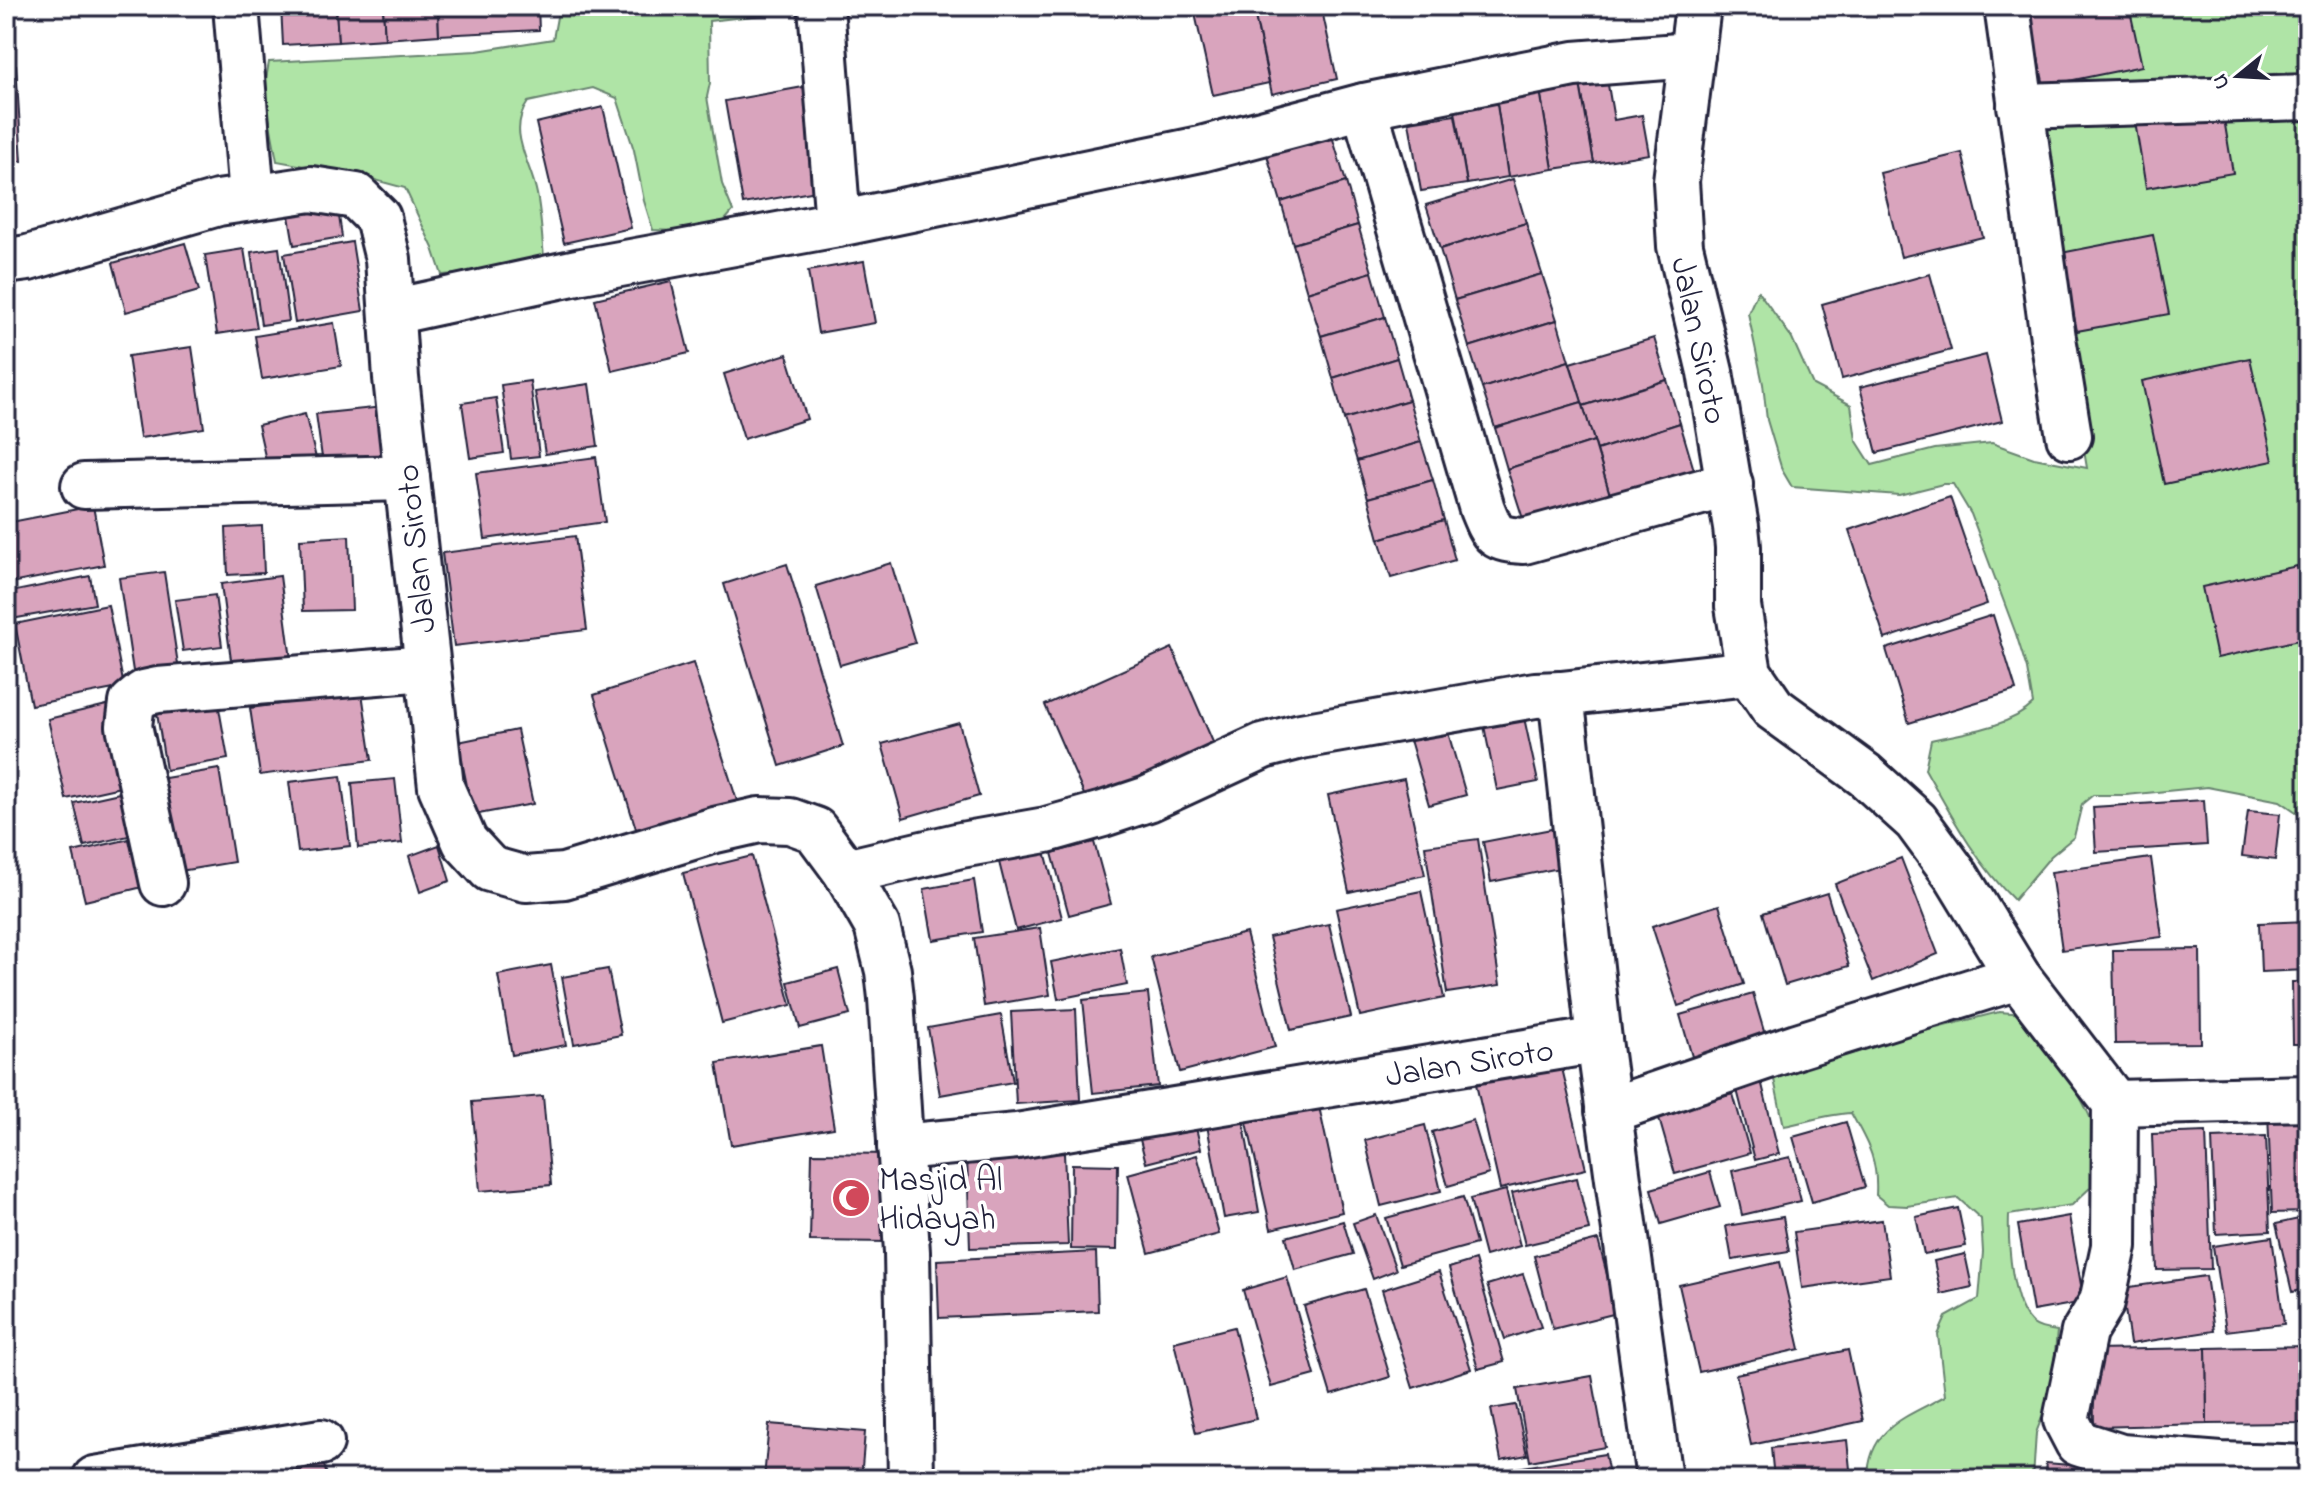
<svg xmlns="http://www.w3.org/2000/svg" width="2314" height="1485" font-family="'Indie Flower',sans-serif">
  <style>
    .green { fill: #afe4a6; stroke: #688370; stroke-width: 2 }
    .building { fill: #d9a4bd; stroke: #22223b; stroke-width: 2 }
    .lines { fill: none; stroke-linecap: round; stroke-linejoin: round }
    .minor-casing { stroke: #22223b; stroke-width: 50 }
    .minor { stroke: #fff; stroke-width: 44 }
    .labels { text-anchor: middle; stroke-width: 7; stroke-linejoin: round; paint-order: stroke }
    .street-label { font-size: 34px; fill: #22223b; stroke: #fff }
    .poi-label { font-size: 34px; fill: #22223b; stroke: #fff; text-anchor: start }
  </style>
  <rect width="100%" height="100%" fill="#fff"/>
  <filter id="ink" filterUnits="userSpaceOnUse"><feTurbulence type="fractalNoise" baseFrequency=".0125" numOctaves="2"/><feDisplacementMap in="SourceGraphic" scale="16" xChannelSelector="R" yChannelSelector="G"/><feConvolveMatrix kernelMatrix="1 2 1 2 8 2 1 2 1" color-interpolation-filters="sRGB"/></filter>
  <g filter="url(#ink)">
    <!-- green -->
    <g class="green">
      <path d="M559 6H789L788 12 709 21 710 83 707 97 722 184 733 211 719 227 696 232 653 230 644 201 634 150 617 98 593 88 528 102C506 133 531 162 537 194 541 215 542 237 544 258L511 270 442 275 433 248 405 188 364 177 277 161 264 91 269 62 477 51 553 39Z"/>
      <path d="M2018 6H2308V818H2305L2280 801 2207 787 2126 795H2093L2082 804 2074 837 2051 856 2014 900C1976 863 1951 815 1925 769L1931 740C1962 733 2010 727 2033 704L2027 669 2016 634 1971 514 1953 484H1943L1899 495 1792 487 1782 470 1767 420 1763 384 1748 313 1758 291 1792 338 1813 385 1851 405 1856 440 1872 465 1935 449 1992 443 2034 458 2087 468 2068 357Z"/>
      <path d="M1999 1012 2025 1014C2044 1040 2095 1110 2097 1141 2098 1155 2094 1171 2093 1185L2072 1205 2009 1215C2008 1242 2011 1306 2033 1324 2039 1329 2049 1330 2057 1331L2054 1364 2046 1407 2036 1433 2033 1479H1868C1868 1428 1906 1417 1945 1396L1938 1335 1946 1317 1979 1299 1983 1252 1981 1219 1958 1198 1907 1206 1888 1205 1876 1195C1878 1159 1868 1144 1851 1113 1828 1114 1806 1122 1784 1126L1772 1070Z"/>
    </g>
    <!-- building -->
    <g class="building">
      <path d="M281 6H336L338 42 283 45Z"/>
      <path d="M336 6H383L385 39 338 42Z"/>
      <path d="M383 6H438L439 35 385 39Z"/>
      <path d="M438 6H538L539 30 439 35Z"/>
      <path d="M1208 6H1253L1269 83 1213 95 1194 9Z"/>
      <path d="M1259 6H1321L1337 79 1272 94 1253 7Z"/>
      <path d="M2027 6H2129L2142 66 2044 86Z"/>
      <path d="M6 57 7 66 16 65 22 161 6 162Z"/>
      <path d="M1607 79 1614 120 1642 115 1649 154 1594 163 1580 84Z"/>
      <path d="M1580 84 1594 163 1553 169 1540 90Z"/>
      <path d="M809 86 828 189 743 204 725 101Z"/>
      <path d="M1540 90 1553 169 1508 177 1496 98Z"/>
      <path d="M1496 98 1508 177 1467 184 1454 105Z"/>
      <path d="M603 107 631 228 564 243 536 123Z"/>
      <path d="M2222 107 2233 173 2146 188 2135 122Z"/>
      <path d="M1455 115 1467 184 1421 191 1409 122Z"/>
      <path d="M1329 126 1346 182 1281 202 1264 145Z"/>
      <path d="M1962 153 1983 237 1901 257 1880 173Z"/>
      <path d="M1513 179 1526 223 1440 249 1426 205Z"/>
      <path d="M1346 182 1358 225 1293 244 1281 202Z"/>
      <path d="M338 209 342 237 294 245 289 216Z"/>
      <path d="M1526 223 1542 274 1455 300 1440 249Z"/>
      <path d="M1358 225 1372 272 1307 292 1293 244Z"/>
      <path d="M2153 235 2169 314 2077 331 2061 253Z"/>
      <path d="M352 242 363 311 295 323 284 254Z"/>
      <path d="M185 243 199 291 126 312 113 263Z"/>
      <path d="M279 248 289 321 261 325 251 252Z"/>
      <path d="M244 249 257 328 217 334 205 255Z"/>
      <path d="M864 261 875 323 818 333 808 271Z"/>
      <path d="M1372 272 1385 317 1321 336 1307 292Z"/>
      <path d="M1542 274 1557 320 1469 347 1455 300Z"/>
      <path d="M1930 274 1951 350 1842 379 1822 304Z"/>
      <path d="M671 281 689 353 612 371 595 299Z"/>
      <path d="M1385 317 1397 358 1333 378 1321 336Z"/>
      <path d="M1557 320 1569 361 1482 388 1469 347Z"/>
      <path d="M334 323 341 366 262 379 255 336Z"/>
      <path d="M1654 338 1667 380 1583 406 1570 363Z"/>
      <path d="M192 347 204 428 140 438 128 356Z"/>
      <path d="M787 354 807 419 744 439 724 374Z"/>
      <path d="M1986 355 2002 421 1877 453 1860 387Z"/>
      <path d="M1397 358 1409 400 1344 419 1333 378Z"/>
      <path d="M2250 358 2273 461 2164 484 2142 381Z"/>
      <path d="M1569 361 1582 402 1495 428 1482 388Z"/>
      <path d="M1667 380 1680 423 1597 450 1583 406Z"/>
      <path d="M530 381 539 456 511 459 501 385Z"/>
      <path d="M589 384 598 446 545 454 535 392Z"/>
      <path d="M496 398 504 453 470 458 462 403Z"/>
      <path d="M1409 400 1421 442 1357 461 1344 419Z"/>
      <path d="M1582 402 1594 441 1507 469 1495 428Z"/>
      <path d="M383 407 389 457 323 465 316 414Z"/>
      <path d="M305 414 317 462 269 474 258 425Z"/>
      <path d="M1680 423 1694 470 1610 495 1597 450Z"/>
      <path d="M1594 441 1610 495 1524 522 1507 469Z"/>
      <path d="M1421 442 1433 480 1368 498 1357 461Z"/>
      <path d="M596 457 605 522 485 539 476 473Z"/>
      <path d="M1433 480 1444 520 1379 539 1368 498Z"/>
      <path d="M1950 497 1987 604 1885 639 1849 530Z"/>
      <path d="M93 506 104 565 6 584V523Z"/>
      <path d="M1444 520 1455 560 1391 578 1379 539Z"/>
      <path d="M262 526 264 573 228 575 226 528Z"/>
      <path d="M349 536 352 610 303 611 300 539Z"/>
      <path d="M575 536 587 630 454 646 442 553Z"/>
      <path d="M891 563 915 643 840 665 816 586Z"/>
      <path d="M787 564 843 746 780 766 724 584Z"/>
      <path d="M2297 566 2308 615V638L2217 658 2202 587Z"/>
      <path d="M164 572 179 671 134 678 119 578Z"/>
      <path d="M90 576 95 604 6 620V593Z"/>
      <path d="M280 576 292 667 233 675 221 584Z"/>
      <path d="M215 595 222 646 183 651 175 600Z"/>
      <path d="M108 605 124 687 31 705 15 624Z"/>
      <path d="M1993 615 2016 690 1909 723 1886 649Z"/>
      <path d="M1172 648 1216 749 1089 806 1045 705Z"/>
      <path d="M693 663 738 804 638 835 594 695Z"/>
      <path d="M362 693 372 760 260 775 250 708Z"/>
      <path d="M217 697 228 759 166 770 156 707Z"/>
      <path d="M115 703 134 784 66 799 48 719Z"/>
      <path d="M1523 713 1538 782 1497 790 1483 721Z"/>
      <path d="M1445 722 1466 795 1429 805 1408 733Z"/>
      <path d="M959 723 979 796 903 818 882 744Z"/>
      <path d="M517 730 533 804 473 815 458 742Z"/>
      <path d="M219 769 234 862 168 873 153 780Z"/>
      <path d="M341 776 350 846 298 852 289 782Z"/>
      <path d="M395 779 402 843 358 848 352 783Z"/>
      <path d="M1404 779 1425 875 1349 892 1328 795Z"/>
      <path d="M133 790 142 833 84 846 74 803Z"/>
      <path d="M2204 800 2207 845 2096 852 2093 807Z"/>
      <path d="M2248 811 2280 814 2275 860 2242 856Z"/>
      <path d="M1567 826 1574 865 1491 882 1483 842Z"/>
      <path d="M2308 829V893L2300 830Z"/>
      <path d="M143 836 155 884 85 901 73 852Z"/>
      <path d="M1478 839 1500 985 1447 993 1425 846Z"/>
      <path d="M1094 842 1111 904 1069 915 1052 853Z"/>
      <path d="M439 845 450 881 420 892 409 856Z"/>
      <path d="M1045 851 1062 918 1016 930 999 862Z"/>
      <path d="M752 856 791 1005 722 1023 683 873Z"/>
      <path d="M1901 858 1938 954 1873 981 1835 884Z"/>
      <path d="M2151 858 2162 937 2062 950 2051 872Z"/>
      <path d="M974 880 982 932 933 940 924 889Z"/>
      <path d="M1421 891 1444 998 1360 1016 1336 909Z"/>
      <path d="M1827 893 1849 966 1785 985 1763 913Z"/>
      <path d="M1719 905 1744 984 1678 1006 1652 926Z"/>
      <path d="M2308 921V970L2261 972 2259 923Z"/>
      <path d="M1329 924 1351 1017 1291 1030 1269 937Z"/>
      <path d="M1040 928 1050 995 984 1006 974 938Z"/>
      <path d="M1246 933 1275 1047 1180 1072 1151 957Z"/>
      <path d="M1120 948 1127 985 1058 999 1051 962Z"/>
      <path d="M2200 949 2201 1043 2115 1044 2113 950Z"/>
      <path d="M551 965 566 1045 512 1055 498 975Z"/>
      <path d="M608 969 621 1035 574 1044 562 977Z"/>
      <path d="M838 969 850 1015 800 1028 788 982Z"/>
      <path d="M2292 982H2308V1044H2293Z"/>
      <path d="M1148 993 1158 1086 1093 1093 1083 1000Z"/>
      <path d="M1753 994 1768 1045 1695 1067 1680 1015Z"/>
      <path d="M1076 1009 1080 1100 1016 1104 1011 1012Z"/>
      <path d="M1001 1015 1013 1082 940 1095 928 1028Z"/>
      <path d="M821 1046 834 1128 731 1145 717 1063Z"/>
      <path d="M1561 1064 1586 1169 1500 1189 1476 1084Z"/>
      <path d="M1759 1072 1779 1154 1755 1160 1734 1078Z"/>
      <path d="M1733 1094 1750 1153 1675 1174 1658 1115Z"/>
      <path d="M543 1096 551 1185 480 1191 472 1102Z"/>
      <path d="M1318 1102 1342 1212 1271 1229 1246 1118Z"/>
      <path d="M2308 1110V1212L2272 1213 2268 1112Z"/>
      <path d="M1193 1115 1201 1149 1146 1163 1137 1128Z"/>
      <path d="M1243 1119 1259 1212 1224 1218 1207 1125Z"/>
      <path d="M1473 1120 1489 1174 1448 1186 1432 1132Z"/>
      <path d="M1846 1122 1865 1187 1812 1202 1793 1137Z"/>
      <path d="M1425 1125 1441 1191 1381 1206 1365 1140Z"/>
      <path d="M2206 1132 2211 1269 2157 1270 2152 1134Z"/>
      <path d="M2266 1136 2270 1231 2216 1234 2212 1138Z"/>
      <path d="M812 1153 892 1154 891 1242 810 1241Z"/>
      <path d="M1064 1153 1068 1245 970 1248 967 1156Z"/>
      <path d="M1197 1155 1219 1234 1149 1253 1128 1174Z"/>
      <path d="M1790 1157 1801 1201 1742 1215 1732 1171Z"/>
      <path d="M1072 1164 1118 1165 1117 1250 1071 1249Z"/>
      <path d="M1710 1172 1720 1207 1661 1224 1651 1189Z"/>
      <path d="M1577 1178 1589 1230 1525 1245 1512 1193Z"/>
      <path d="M1506 1190 1520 1246 1485 1256 1470 1199Z"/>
      <path d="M1463 1197 1476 1244 1400 1265 1386 1218Z"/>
      <path d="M1958 1208 1966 1246 1924 1254 1916 1217Z"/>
      <path d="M1376 1215 1396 1270 1373 1279 1353 1223Z"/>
      <path d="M2069 1216 2084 1302 2033 1311 2018 1225Z"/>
      <path d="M1783 1217 1789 1251 1732 1260 1726 1226Z"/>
      <path d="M2308 1217V1288L2292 1292 2276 1224Z"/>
      <path d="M1882 1220 1890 1276 1802 1288 1794 1232Z"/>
      <path d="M1343 1221 1353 1254 1295 1270 1286 1237Z"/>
      <path d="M2272 1237 2284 1324 2226 1331 2213 1246Z"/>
      <path d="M1598 1240 1617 1313 1553 1329 1534 1256Z"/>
      <path d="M1096 1252 1098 1311 939 1318 937 1260Z"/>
      <path d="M1965 1254 1972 1287 1941 1294 1934 1261Z"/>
      <path d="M1475 1260 1504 1362 1478 1369 1449 1268Z"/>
      <path d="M1780 1262 1800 1349 1699 1372 1679 1285Z"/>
      <path d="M1439 1272 1471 1369 1413 1388 1382 1290Z"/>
      <path d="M1523 1274 1541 1327 1505 1339 1487 1285Z"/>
      <path d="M2206 1276 2214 1331 2130 1344 2122 1288Z"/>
      <path d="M1287 1277 1315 1375 1271 1387 1243 1290Z"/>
      <path d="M1364 1289 1390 1377 1331 1395 1304 1306Z"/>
      <path d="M1234 1327 1256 1419 1196 1433 1174 1342Z"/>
      <path d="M2308 1346V1423L2207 1424 2206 1348Z"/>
      <path d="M2206 1348 2207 1424 2094 1427 2093 1350Z"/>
      <path d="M1848 1350 1863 1421 1751 1445 1736 1374Z"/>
      <path d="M1592 1376 1605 1447 1530 1461 1517 1389Z"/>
      <path d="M1516 1405 1527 1455 1501 1460 1491 1409Z"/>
      <path d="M769 1424 865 1432 861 1479H764Z"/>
      <path d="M1847 1440 1851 1479H1774L1771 1448Z"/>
      <path d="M1605 1454 1610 1479H1512L1510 1469Z"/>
      <path d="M323 1462 328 1479H274L273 1476Z"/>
      <path d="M2046 1463 2082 1466 2081 1479H2044Z"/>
      <path d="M2082 1466 2118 1470 2117 1479H2081Z"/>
    </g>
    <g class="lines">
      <!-- minor casing -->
      <g class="minor-casing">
        <g id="minor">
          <path d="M236 6 252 196"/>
          <path d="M821 6 838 224"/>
          <path d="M1698 6 1676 181 1680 246 1710 372 1736 527 1738 547V606L1749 673 1773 708 1865 775 1916 821 1957 877 2018 977 2115 1103 2308 1098"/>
          <path d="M2007 6 2053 338 2069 436"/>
          <path d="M1364 106 1482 509C1493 536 1494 539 1524 541L1730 484"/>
          <path d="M2020 106 2308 97"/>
          <path d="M6 261 28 258 218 203 311 189 356 196 378 218 388 259 396 378 441 787 465 842 490 869 526 879 564 876 715 830 759 820 790 821 815 830 846 872 877 926 888 971 891 998 907 1252 911 1479"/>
          <path d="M392 312 582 271 838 224 1201 149 1364 106 1574 64 1692 55"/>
          <path d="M84 486 407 478"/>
          <path d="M1561 694 1599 1040"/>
          <path d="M846 872 961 845 1046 830 1103 814 1148 799 1263 746 1301 736 1535 695 1561 694 1749 673"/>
          <path d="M163 883 129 726 132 703 144 693 158 690 426 668"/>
          <path d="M2115 1103 2114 1246 2102 1302 2084 1332 2066 1420 2078 1443 2121 1457 2221 1465 2308 1468"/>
          <path d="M1608 1111 1797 1046 2018 977"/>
          <path d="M900 1147 1017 1136 1599 1040 1659 1479"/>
          <path d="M95 1479 321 1442"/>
        </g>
      </g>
      <!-- minor -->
      <use href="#minor" class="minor"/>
    </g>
  </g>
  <!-- icons -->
  <defs>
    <g id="mosque-disc" transform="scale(2)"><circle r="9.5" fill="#d1495b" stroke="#fff"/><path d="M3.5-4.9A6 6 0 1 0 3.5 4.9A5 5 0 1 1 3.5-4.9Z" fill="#fff"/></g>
  </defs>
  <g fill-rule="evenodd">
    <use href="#mosque-disc" x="851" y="1198"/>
  </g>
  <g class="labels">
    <!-- street labels -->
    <g class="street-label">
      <text transform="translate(1701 340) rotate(78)" y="12">Jalan Siroto</text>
      <text transform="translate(414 549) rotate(-96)" y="12">Jalan Siroto</text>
      <text transform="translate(1469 1061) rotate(-9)" y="12">Jalan Siroto</text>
    </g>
    <!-- poi labels -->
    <g class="poi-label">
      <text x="879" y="1190">Masjid Al<tspan x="879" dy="39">Hidayah</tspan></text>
    </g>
  </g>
  <!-- margin -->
  <rect width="2314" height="1485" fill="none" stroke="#fff" stroke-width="32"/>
  <rect x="16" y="16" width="2282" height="1453" fill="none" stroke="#22223b" stroke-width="3" filter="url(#ink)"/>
  <!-- north arrow -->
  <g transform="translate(2238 76) rotate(252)" stroke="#ffffff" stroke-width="6" paint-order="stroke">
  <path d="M0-6L14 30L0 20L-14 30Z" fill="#22223b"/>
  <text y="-12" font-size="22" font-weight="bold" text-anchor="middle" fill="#22223b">U</text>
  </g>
</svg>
